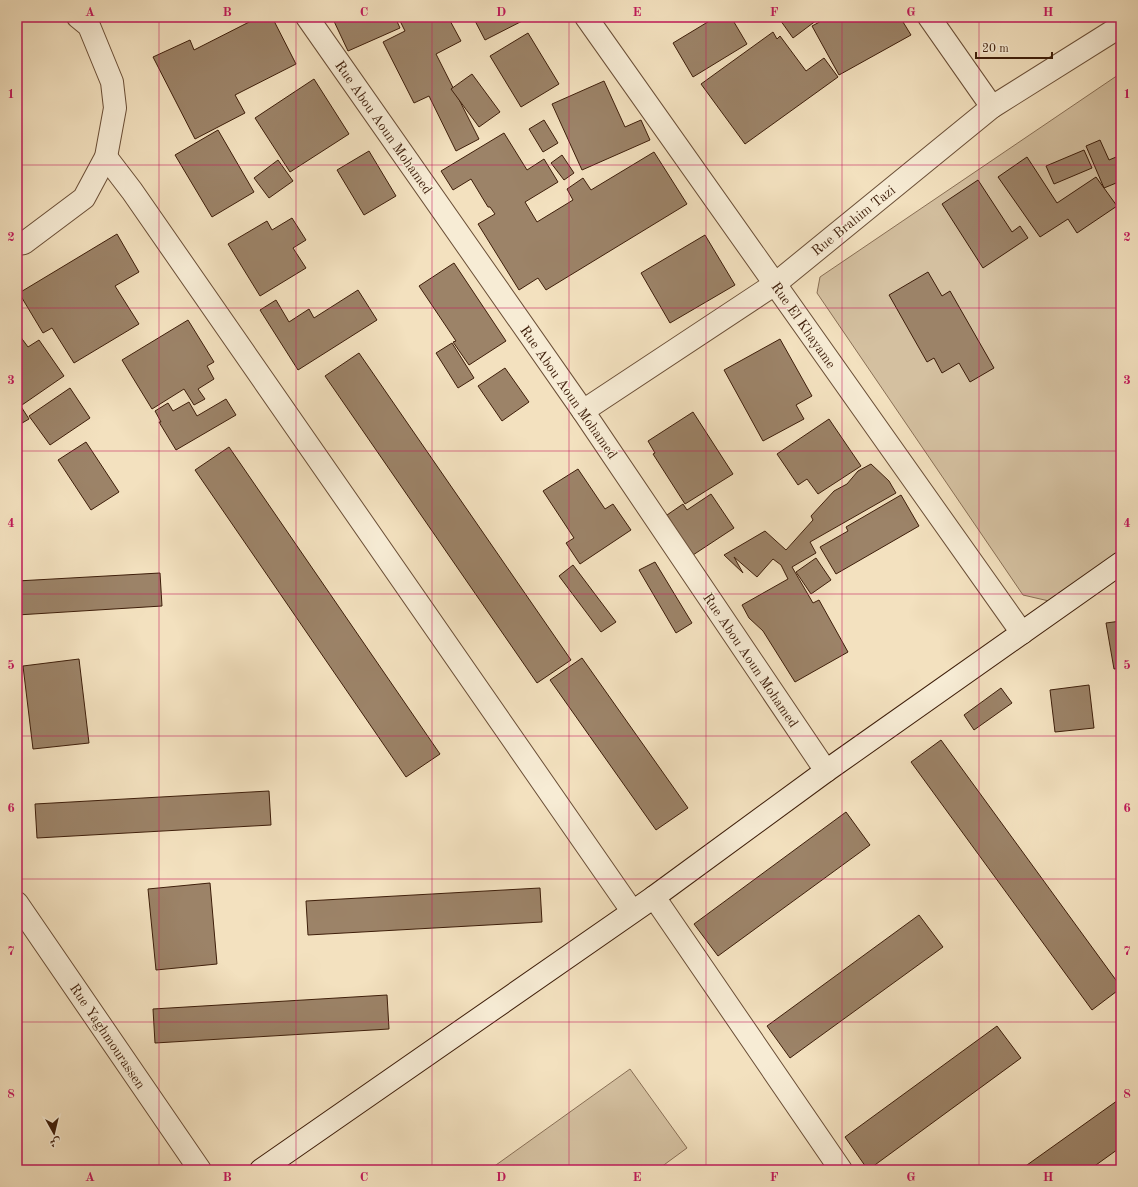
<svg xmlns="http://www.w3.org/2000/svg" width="1138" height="1187" font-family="'Old Standard TT',Amiri,serif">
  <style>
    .green { fill: #d4c0a0; stroke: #896f55 }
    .building { fill: #9c8368; stroke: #3e1e0a }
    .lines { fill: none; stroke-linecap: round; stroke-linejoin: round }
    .street-casing { stroke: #6b4f37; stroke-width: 24 }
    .secondary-casing { stroke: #3e1e0a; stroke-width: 24 }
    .street { stroke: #f7ecd5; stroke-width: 22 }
    .secondary { stroke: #f7ecd5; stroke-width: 22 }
    .grid { fill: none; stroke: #c2185b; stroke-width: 1; stroke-opacity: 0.55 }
    .labels { text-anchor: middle; stroke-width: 3; stroke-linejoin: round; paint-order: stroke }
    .street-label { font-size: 14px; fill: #3e1e0a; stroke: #f7ecd5 }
    .neatline { fill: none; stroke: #c2185b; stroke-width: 1.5 }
    .grid-label { font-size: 13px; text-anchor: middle; font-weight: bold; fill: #c2185b }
  </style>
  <rect width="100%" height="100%" fill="#f3e1bf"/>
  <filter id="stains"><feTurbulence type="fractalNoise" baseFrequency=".005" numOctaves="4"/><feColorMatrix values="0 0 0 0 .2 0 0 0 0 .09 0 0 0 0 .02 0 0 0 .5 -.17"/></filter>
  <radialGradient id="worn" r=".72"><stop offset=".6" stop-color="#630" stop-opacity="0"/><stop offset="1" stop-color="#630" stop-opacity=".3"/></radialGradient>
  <!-- green -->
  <g class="green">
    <path d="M1121 73V550L1049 601 1023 595 817 293 820 277Z"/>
    <path d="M630 1069 687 1148 657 1170H489Z"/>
  </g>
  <!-- building -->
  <g class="building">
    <path d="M259 17H272L296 64 235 95 245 113 195 139 153 57 190 40 194 50Z"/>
    <path d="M332 17H395L400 28 348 51Z"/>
    <path d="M398 17H448L461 41 436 54 479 139 456 151 429 96 414 103 383 42 405 31Z"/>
    <path d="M473 17H530L485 40Z"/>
    <path d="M716 17H731L747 44 693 77 673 43Z"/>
    <path d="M778 17H821L793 38Z"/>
    <path d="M829 17H900L911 35 839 75 812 26Z"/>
    <path d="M1067 17H1078L1070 22Z"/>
    <path d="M773 32 777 39 780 36 806 71 824 58 838 77 745 144 701 84Z"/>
    <path d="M528 33 559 84 521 107 490 56Z"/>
    <path d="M472 74 500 112 479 127 451 89Z"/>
    <path d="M314 79 349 134 290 172 255 118Z"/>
    <path d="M604 81 625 127 641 120 650 140 582 170 552 104Z"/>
    <path d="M544 120 558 143 543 152 529 129Z"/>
    <path d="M218 130 254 192 212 217 175 155Z"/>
    <path d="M504 133 527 170 544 159 558 182 525 202 537 222 573 200 567 189 583 178 591 190 654 152 687 204 546 290 538 278 519 290 478 224 495 214 490 207H488L471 179 453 190 441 171Z"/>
    <path d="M1100 140 1109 160 1121 155V181L1104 188 1086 146Z"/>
    <path d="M1084 150 1092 168 1054 184 1046 166Z"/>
    <path d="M369 151 396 196 364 215 337 170Z"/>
    <path d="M562 155 574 173 564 180 551 163Z"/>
    <path d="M1027 157 1057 203 1096 177 1117 206 1077 233 1068 219 1040 237 998 177Z"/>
    <path d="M278 160 293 181 269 198 254 178Z"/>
    <path d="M978 180 1012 232 1020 226 1028 238 983 268 942 204Z"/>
    <path d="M292 218 306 240 293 248 306 268 260 296 228 244 267 221 272 230Z"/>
    <path d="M117 234 139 272 115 286 139 324 74 363 52 328 43 333 19 293Z"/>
    <path d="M705 235 735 285 670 323 641 273Z"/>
    <path d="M454 263 506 341 469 365 453 342 456 341 419 286Z"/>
    <path d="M928 272 942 296 950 291 994 368 970 382 959 363 942 373 934 358 927 362 889 295Z"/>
    <path d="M358 290 377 320 298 370 260 310 276 300 289 322 309 309 314 318Z"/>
    <path d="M188 320 214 362 207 366 214 379 198 389 205 399 194 405 184 389 152 409 122 360Z"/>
    <path d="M17 332 28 347 39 340 64 376 22 405 17 397Z"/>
    <path d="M780 339 812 396 796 405 804 419 763 441 724 370Z"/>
    <path d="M452 343 474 378 458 388 436 353Z"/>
    <path d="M359 353 571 660 537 683 325 376Z"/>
    <path d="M505 368 529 402 502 421 478 386Z"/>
    <path d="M70 388 90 418 50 445 29 416Z"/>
    <path d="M226 399 236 415 176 450 159 422H161L155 411 168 403 173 411 189 402 197 416Z"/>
    <path d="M20 405 29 419 17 426V407Z"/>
    <path d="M693 412 733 474 685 504 653 454 655 453 648 441Z"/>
    <path d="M829 419 861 466 818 494 807 479 798 485 777 454Z"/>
    <path d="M86 442 119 492 91 510 58 460Z"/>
    <path d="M229 447 440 754 406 777 195 470Z"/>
    <path d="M871 464 889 481 896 493 810 542 816 553 792 567 813 603 819 600 848 652 795 682 763 631 749 618 742 605 788 579 781 565 773 559 757 577 734 557 743 573 724 555 765 531 786 550 813 520 811 516 834 491 847 484 858 471Z"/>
    <path d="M578 469 605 509 613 504 631 530 580 564 566 543 574 538 543 491Z"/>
    <path d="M711 494 734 528 693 555 667 515 683 504 687 510Z"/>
    <path d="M901 495 919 526 836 574 820 547 848 531 846 527Z"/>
    <path d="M816 558 831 580 811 594 796 572Z"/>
    <path d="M655 562 692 623 676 633 639 570Z"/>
    <path d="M573 565 616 622 601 632 559 576Z"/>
    <path d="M160 573 162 606 17 615V581Z"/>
    <path d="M1121 621V668L1114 669 1106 623Z"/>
    <path d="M582 658 688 808 656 830 550 680Z"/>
    <path d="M79 659 89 743 33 749 23 666Z"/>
    <path d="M1089 685 1094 728 1055 732 1050 690Z"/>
    <path d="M1001 688 1012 703 974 730 964 715Z"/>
    <path d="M941 740 1121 987V988L1092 1010 911 762Z"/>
    <path d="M269 791 271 825 37 838 35 804Z"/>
    <path d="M846 812 870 845 718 956 694 924Z"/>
    <path d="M210 883 217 964 156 970 148 889Z"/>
    <path d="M540 888 542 922 308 935 306 901Z"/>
    <path d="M919 915 943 947 790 1058 767 1026Z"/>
    <path d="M387 995 389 1029 155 1043 153 1009Z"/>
    <path d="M997 1026 1021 1058 868 1170 845 1137Z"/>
    <path d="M1121 1098V1147L1089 1170H1020Z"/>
  </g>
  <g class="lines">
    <!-- street casing -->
    <g class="street-casing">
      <g id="street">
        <path d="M307 17 583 411 826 771"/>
        <path d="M586 17 1022 633"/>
        <path d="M929 17 992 107"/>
        <path d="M106 157 132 191 632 911"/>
        <path d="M17 244 24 243 84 198 106 157 115 108 112 82 89 26 78 17"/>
        <path d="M583 411 775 284 992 107 1121 26"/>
        <path d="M654 897 841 1170"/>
        <path d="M17 903 200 1170"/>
      </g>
    </g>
    <!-- secondary casing -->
    <g class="secondary-casing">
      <path id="secondary" d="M261 1170 654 897 826 771 1121 563"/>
    </g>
    <!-- street -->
    <use href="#street" class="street"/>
    <!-- secondary -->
    <use href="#secondary" class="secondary"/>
  </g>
  <!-- grid -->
  <path class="grid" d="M159 17V1170M296 17V1170M432 17V1170M569 17V1170M706 17V1170M842 17V1170M979 17V1170M17 165H1121M17 308H1121M17 451H1121M17 594H1121M17 736H1121M17 879H1121M17 1022H1121"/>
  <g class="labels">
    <!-- street labels -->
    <g class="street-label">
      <text transform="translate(384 127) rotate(55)" y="5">Rue Abou Aoun Mohamed</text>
      <text transform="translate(853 220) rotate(-39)" y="5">Rue Brahim Tazi</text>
      <text transform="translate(804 325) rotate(55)" y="5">Rue El Khayame</text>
      <text transform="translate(569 392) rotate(55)" y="5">Rue Abou Aoun Mohamed</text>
      <text transform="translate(751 660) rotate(56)" y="5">Rue Abou Aoun Mohamed</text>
      <text transform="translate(108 1036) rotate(56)" y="5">Rue Yaghmourassen</text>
    </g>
  </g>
  <!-- margin -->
  <rect width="1138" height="1187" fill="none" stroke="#f3e1bf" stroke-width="44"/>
  <!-- north arrow -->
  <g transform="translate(54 1133) rotate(172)" stroke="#f7ecd5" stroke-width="3" paint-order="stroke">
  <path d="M0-3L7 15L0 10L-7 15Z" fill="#3e1e0a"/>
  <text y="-6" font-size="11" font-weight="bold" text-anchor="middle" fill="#3e1e0a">ش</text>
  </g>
  <!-- scale -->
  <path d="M976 52v6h76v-6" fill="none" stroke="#3e1e0a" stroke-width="2"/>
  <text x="982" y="52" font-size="12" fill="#3e1e0a" stroke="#f7ecd5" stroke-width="3" paint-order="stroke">20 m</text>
  <rect x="22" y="22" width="1094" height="1143" class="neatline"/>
  <g class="grid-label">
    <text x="90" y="16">A</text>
    <text x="227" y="16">B</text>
    <text x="364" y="16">C</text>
    <text x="501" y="16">D</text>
    <text x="637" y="16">E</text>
    <text x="774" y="16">F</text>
    <text x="911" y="16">G</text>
    <text x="1048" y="16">H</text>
    <text x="11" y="98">1</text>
    <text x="1127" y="98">1</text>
    <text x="11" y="241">2</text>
    <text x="1127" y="241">2</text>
    <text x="11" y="384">3</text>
    <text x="1127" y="384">3</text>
    <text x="11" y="527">4</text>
    <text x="1127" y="527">4</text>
    <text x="11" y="669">5</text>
    <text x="1127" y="669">5</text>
    <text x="11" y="812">6</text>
    <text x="1127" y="812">6</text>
    <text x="11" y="955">7</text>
    <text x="1127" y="955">7</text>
    <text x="11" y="1098">8</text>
    <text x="1127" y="1098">8</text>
    <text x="90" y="1181">A</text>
    <text x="227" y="1181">B</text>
    <text x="364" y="1181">C</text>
    <text x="501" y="1181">D</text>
    <text x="637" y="1181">E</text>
    <text x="774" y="1181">F</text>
    <text x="911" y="1181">G</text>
    <text x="1048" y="1181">H</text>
  </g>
  <rect width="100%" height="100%" filter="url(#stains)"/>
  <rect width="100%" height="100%" fill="url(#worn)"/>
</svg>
